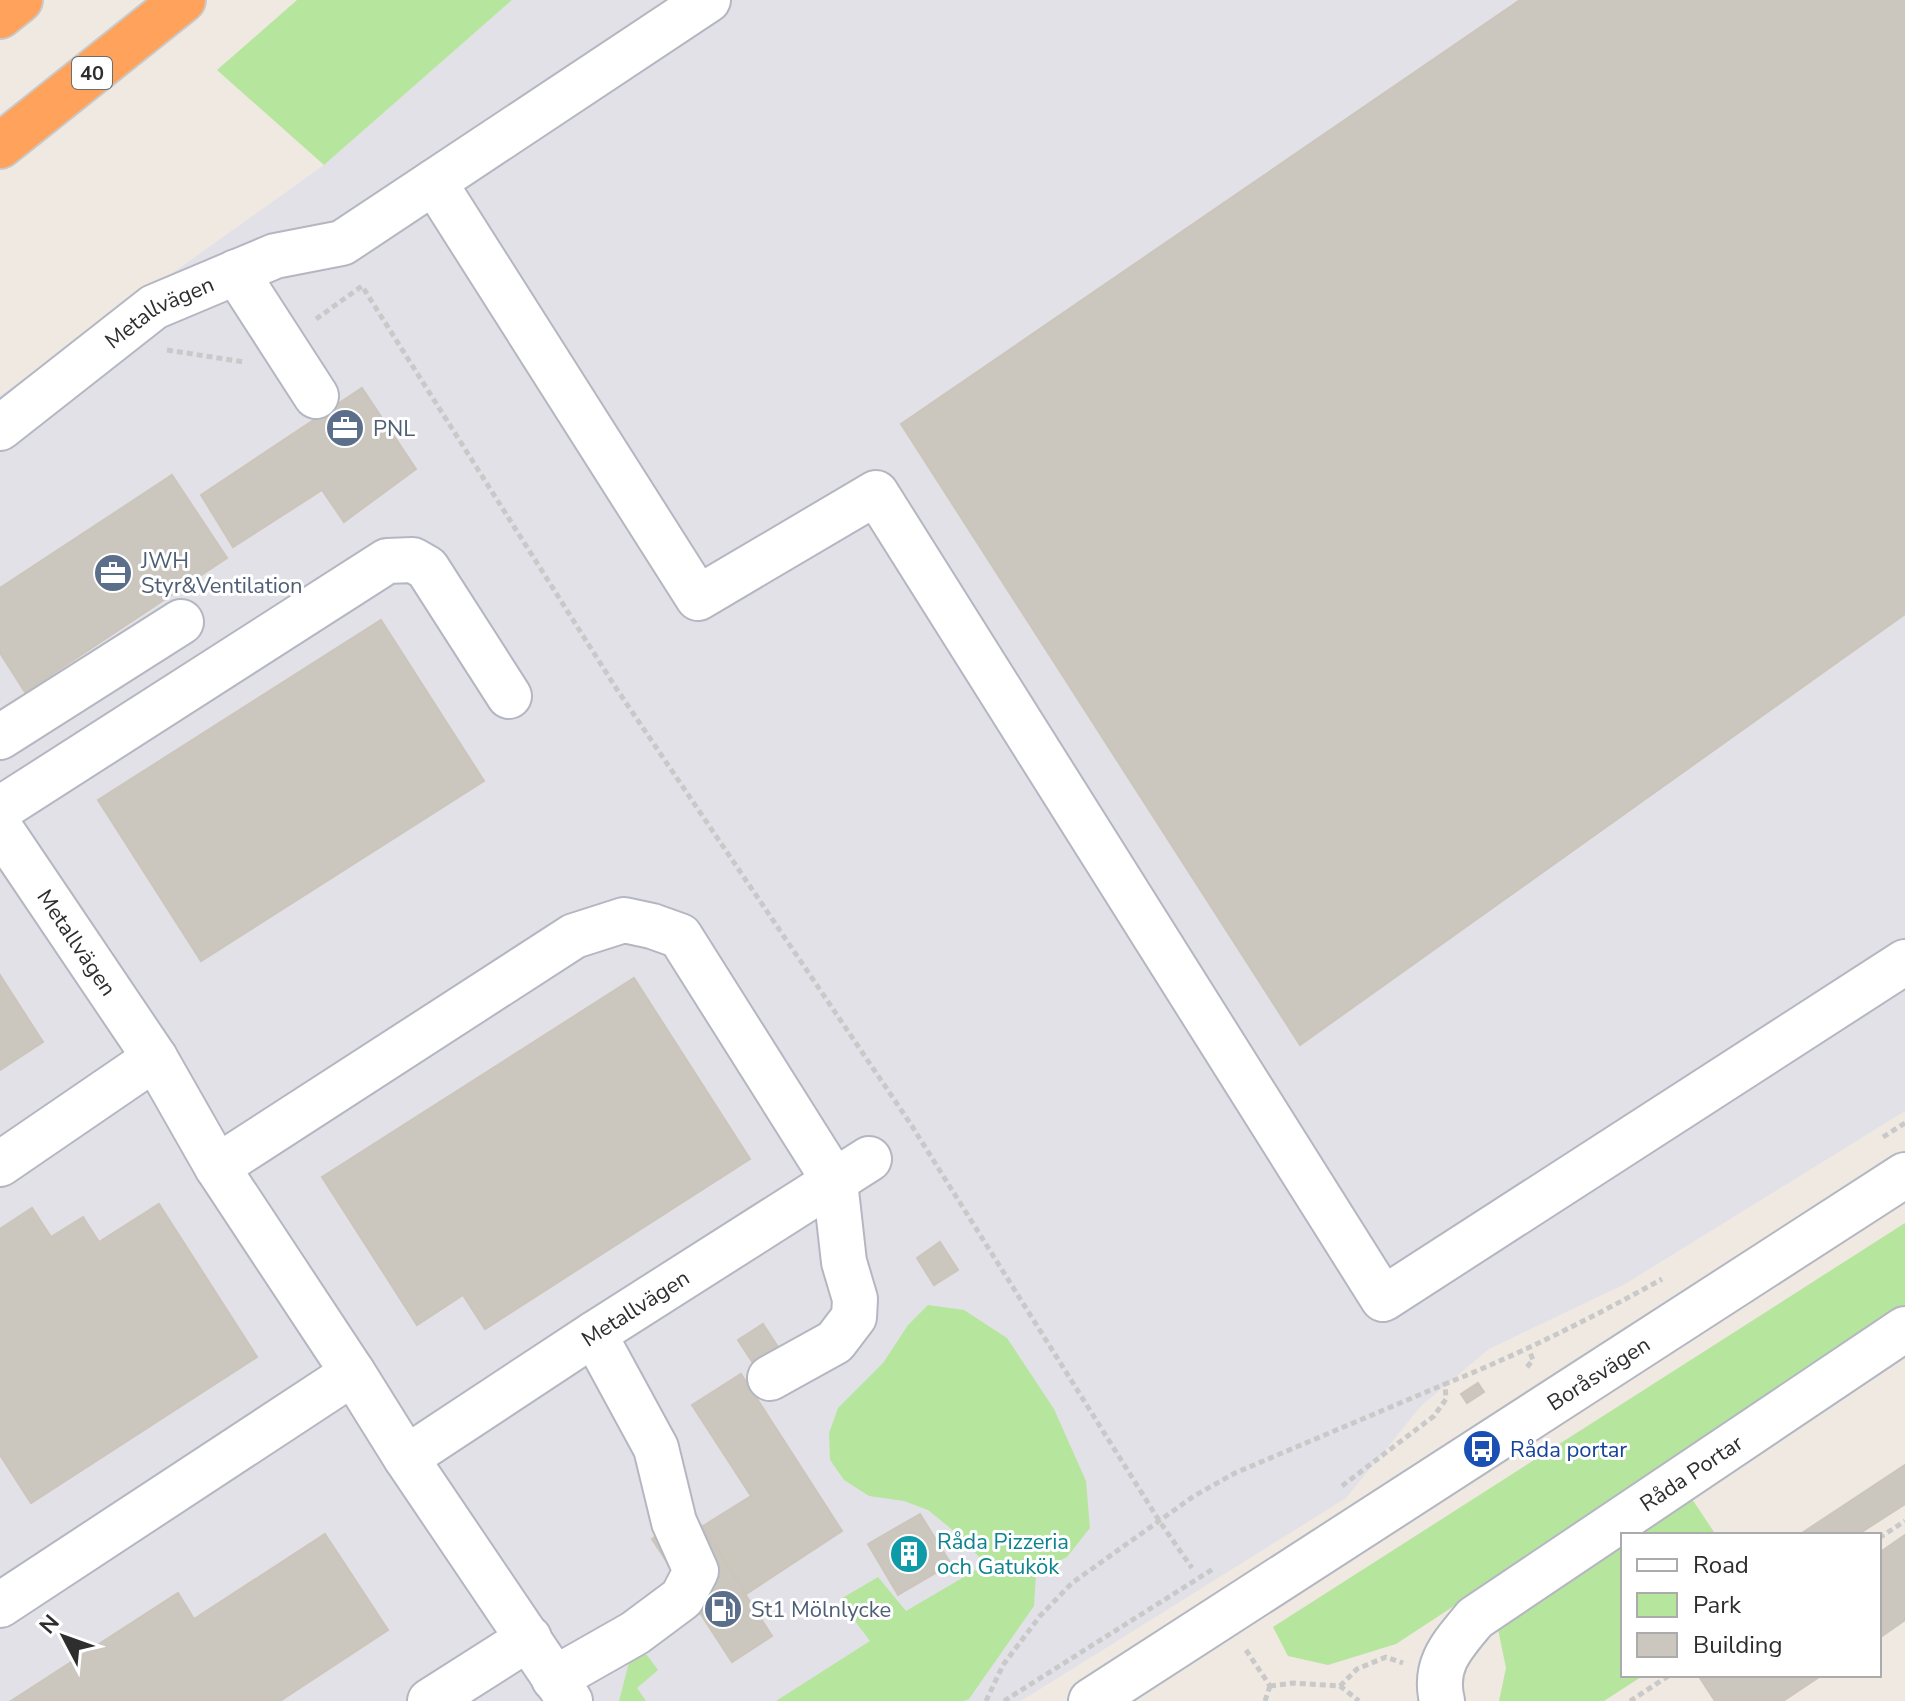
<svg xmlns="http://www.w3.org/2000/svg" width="1905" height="1701" font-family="'Nunito Sans',sans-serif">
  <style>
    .industrial { fill: #e3e1e8 }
    .green { fill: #b6e59e }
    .building { fill: #cbc7bf; stroke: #cbc5ba; stroke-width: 2 }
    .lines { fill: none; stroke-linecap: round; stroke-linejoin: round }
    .minor-casing { stroke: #b4b7c1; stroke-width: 48 }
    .highway-casing { stroke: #c9c9c9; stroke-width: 48 }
    .path { stroke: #c9c9c9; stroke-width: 5; stroke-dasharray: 6 4; stroke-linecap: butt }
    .minor { stroke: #fff; stroke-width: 44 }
    .highway { stroke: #ffa35c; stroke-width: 44 }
    .labels { text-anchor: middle; stroke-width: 6; stroke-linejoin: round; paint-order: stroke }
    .shield { fill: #fff; stroke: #6d6d6d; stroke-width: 2 }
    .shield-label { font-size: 20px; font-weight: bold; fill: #2e2e2e }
    .street-label { font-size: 22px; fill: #2e2e2e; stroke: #fff }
    .service-label { font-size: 22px; fill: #4e5e75; stroke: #fff; text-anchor: start }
    .transit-label { font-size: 22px; fill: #164399; stroke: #fff; text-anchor: start }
    .culture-label { font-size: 22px; fill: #0d838f; stroke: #fff; text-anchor: start }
  </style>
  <rect width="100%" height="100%" fill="#efe9e1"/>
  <!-- industrial -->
  <path class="industrial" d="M512 0H1905V1111L1625 1284 1489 1349 1422 1405 1346 1498 1021 1701H0V396L324 165Z"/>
  <!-- green -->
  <g class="green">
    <path d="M297 0H512L324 165 217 70Z"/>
    <path d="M1905 1223V1310L1396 1644 1328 1665 1288 1656 1273 1627Z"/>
    <path d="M928 1305 964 1310 1007 1338 1054 1409 1086 1481 1090 1528 1067 1557 1036 1573 1034 1606 969 1699 964 1701H776L870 1641 839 1600 878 1577 906 1611 986 1564 955 1532 928 1510 904 1501 869 1496 844 1480 830 1460 829 1433 838 1408 883 1363 908 1325Z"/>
    <path d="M1692 1499 1716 1535H1638Z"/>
    <path d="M1623 1545V1675H1644L1604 1701H1499L1506 1668 1498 1629Z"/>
    <path d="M631 1655H647L658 1670 637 1688 646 1701H619Z"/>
  </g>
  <!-- building -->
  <g class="building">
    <path d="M1520 0H1905V614L1300 1045 901 424Z"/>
    <path d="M362 388 416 469 344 522 322 490 233 547 201 495Z"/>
    <path d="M172 475 227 558 25 692 0 653V588Z"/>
    <path d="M381 620 484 781 201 961 98 800Z"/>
    <path d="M0 975 43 1042 0 1070Z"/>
    <path d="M634 978 750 1159 485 1329 463 1295 417 1325 322 1177Z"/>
    <path d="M159 1204 257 1357 31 1503 0 1455V1229L32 1208 51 1237 83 1217 99 1242Z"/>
    <path d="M940 1242 958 1270 934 1285 917 1258Z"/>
    <path d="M763 1324 780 1350 755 1366 738 1340Z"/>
    <path d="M741 1374 842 1531 746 1594 703 1526 751 1496 692 1405Z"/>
    <path d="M1478 1383 1484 1392 1467 1403 1461 1394Z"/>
    <path d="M1905 1465V1504L1857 1535H1799Z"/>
    <path d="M693 1513 772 1636 732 1662 652 1539Z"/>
    <path d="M920 1514 951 1564 898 1595 868 1544Z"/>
    <path d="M325 1534 388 1630 280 1701H11L178 1593 194 1619Z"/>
    <path d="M1905 1535V1620L1879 1638V1553Z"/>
    <path d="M1698 1675H1822L1783 1701H1715Z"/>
  </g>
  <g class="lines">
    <!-- minor casing -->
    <g class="minor-casing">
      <g id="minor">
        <path d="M434 182 698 598 876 493 1383 1299 1905 962"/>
        <path d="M236 272 316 396"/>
        <path id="s1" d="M0 428 154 307 275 256 342 243 708 0"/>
        <path d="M0 737 181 622"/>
        <path d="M0 809 387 561 413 560 427 568 509 696"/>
        <path id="s2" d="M0 828 155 1058 217 1167 353 1373 406 1458 570 1701"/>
        <path d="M0 1164 155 1058"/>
        <path d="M217 1167 574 936 624 920 652 926 680 936 835 1182 844 1262 855 1299 854 1317 835 1342 770 1378"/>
        <path id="s3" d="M406 1458 594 1334 869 1159"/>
        <path d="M0 1605 353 1373"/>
        <path d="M554 1679 635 1633 682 1598 696 1571 674 1522 656 1448 594 1334"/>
        <path d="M430 1701 529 1638"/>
        <path id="s4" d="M1091 1701 1905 1175"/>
        <path id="s5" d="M1442 1701C1433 1664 1453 1645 1475 1618L1905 1329"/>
      </g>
    </g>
    <!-- highway casing -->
    <g class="highway-casing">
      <g id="highway">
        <path d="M0 16 20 0"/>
        <path d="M0 146 183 0"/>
      </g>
    </g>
    <!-- path -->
    <g class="path">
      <path d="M316 319 362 286 616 688 910 1123 1160 1522 1192 1568"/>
      <path d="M167 350 244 362"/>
      <path d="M1883 1137 1905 1123"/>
      <path d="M1527 1367 1533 1360 1528 1347"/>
      <path d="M1342 1486 1434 1416 1446 1399 1445 1384C1520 1354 1592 1318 1662 1279"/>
      <path d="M1879 1538 1905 1521"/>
      <path d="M1246 1650 1270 1686"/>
      <path d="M1270 1686 1293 1683 1340 1686 1359 1701"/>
      <path d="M1340 1686 1357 1669 1386 1657 1403 1663"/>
      <path d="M986 1701 1003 1665 1040 1616 1072 1583 1194 1496 1235 1473 1445 1384"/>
      <path d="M1004 1701 1213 1569"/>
      <path d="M1265 1701 1270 1686"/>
      <path d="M1630 1701 1670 1675"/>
    </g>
    <!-- minor -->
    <use href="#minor" class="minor"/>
    <!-- highway -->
    <use href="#highway" class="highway"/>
  </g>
  <!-- icons -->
  <defs>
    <g id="office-disc" transform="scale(2)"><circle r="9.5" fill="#5c6f8a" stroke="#fff"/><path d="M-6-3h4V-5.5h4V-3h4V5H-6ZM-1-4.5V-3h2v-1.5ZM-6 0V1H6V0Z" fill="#fff"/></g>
    <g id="bus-disc" transform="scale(2)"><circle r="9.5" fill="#1a4fb4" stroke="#fff"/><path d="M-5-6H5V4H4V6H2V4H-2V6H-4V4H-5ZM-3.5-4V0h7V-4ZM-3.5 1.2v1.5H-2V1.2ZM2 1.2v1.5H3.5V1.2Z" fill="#fff"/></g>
    <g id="building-disc" transform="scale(2)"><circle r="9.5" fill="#0f9aa8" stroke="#fff"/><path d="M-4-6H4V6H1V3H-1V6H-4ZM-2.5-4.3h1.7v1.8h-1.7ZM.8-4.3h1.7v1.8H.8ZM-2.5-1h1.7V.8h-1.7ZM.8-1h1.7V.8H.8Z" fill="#fff"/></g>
    <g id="fuel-disc" transform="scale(2)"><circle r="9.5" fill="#5c6f8a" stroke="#fff"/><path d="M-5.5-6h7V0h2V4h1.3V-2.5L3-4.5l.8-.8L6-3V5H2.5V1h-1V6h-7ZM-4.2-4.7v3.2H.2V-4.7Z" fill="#fff"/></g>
  </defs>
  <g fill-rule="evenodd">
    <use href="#office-disc" x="345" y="428"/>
    <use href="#office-disc" x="113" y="573"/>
    <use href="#bus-disc" x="1482" y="1449"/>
    <use href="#building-disc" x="909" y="1554"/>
    <use href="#fuel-disc" x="723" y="1609"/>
  </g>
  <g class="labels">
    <!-- shield labels -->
    <rect class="shield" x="72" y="57" width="40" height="32" rx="6"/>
    <g class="shield-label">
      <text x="92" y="80">40</text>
    </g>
    <!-- street labels -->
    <g class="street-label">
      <text dy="8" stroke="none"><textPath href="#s1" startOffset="198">Metallvägen</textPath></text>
      <text dy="8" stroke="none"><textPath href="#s2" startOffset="138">Metallvägen</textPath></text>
      <text dy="8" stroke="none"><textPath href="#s3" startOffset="274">Metallvägen</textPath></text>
      <text dy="8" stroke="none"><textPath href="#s4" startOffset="604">Boråsvägen</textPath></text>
      <text dy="8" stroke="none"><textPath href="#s5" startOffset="354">Råda Portar</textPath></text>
    </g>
    <!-- service labels -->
    <g class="service-label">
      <text x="373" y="436">PNL</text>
      <text x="141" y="568">JWH<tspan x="141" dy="25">Styr&amp;Ventilation</tspan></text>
      <text x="751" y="1617">St1 Mölnlycke</text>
    </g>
    <!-- transit labels -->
    <g class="transit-label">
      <text x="1510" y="1457">Råda portar</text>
    </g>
    <!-- culture labels -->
    <g class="culture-label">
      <text x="937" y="1549">Råda Pizzeria<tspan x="937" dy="25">och Gatukök</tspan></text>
    </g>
  </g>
  <!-- legend -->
  <rect x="1621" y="1533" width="260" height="144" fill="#ffffff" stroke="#ababab" stroke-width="2"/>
  <rect x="1637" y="1559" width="40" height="12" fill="#ffffff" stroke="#ababab" stroke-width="2"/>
  <text x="1693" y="1573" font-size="24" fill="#2e2e2e">Road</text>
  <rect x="1637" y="1593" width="40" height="24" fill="#b6e59e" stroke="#ababab" stroke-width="2"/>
  <text x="1693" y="1613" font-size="24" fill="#2e2e2e">Park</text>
  <rect x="1637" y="1633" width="40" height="24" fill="#cbc7bf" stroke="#ababab" stroke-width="2"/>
  <text x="1693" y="1653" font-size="24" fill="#2e2e2e">Building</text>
  <!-- north arrow -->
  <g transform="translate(64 1637) rotate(311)" stroke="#ffffff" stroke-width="6" paint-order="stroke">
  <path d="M0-6L14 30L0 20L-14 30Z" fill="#2e2e2e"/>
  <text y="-12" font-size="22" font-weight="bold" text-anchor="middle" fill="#2e2e2e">N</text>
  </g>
</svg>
